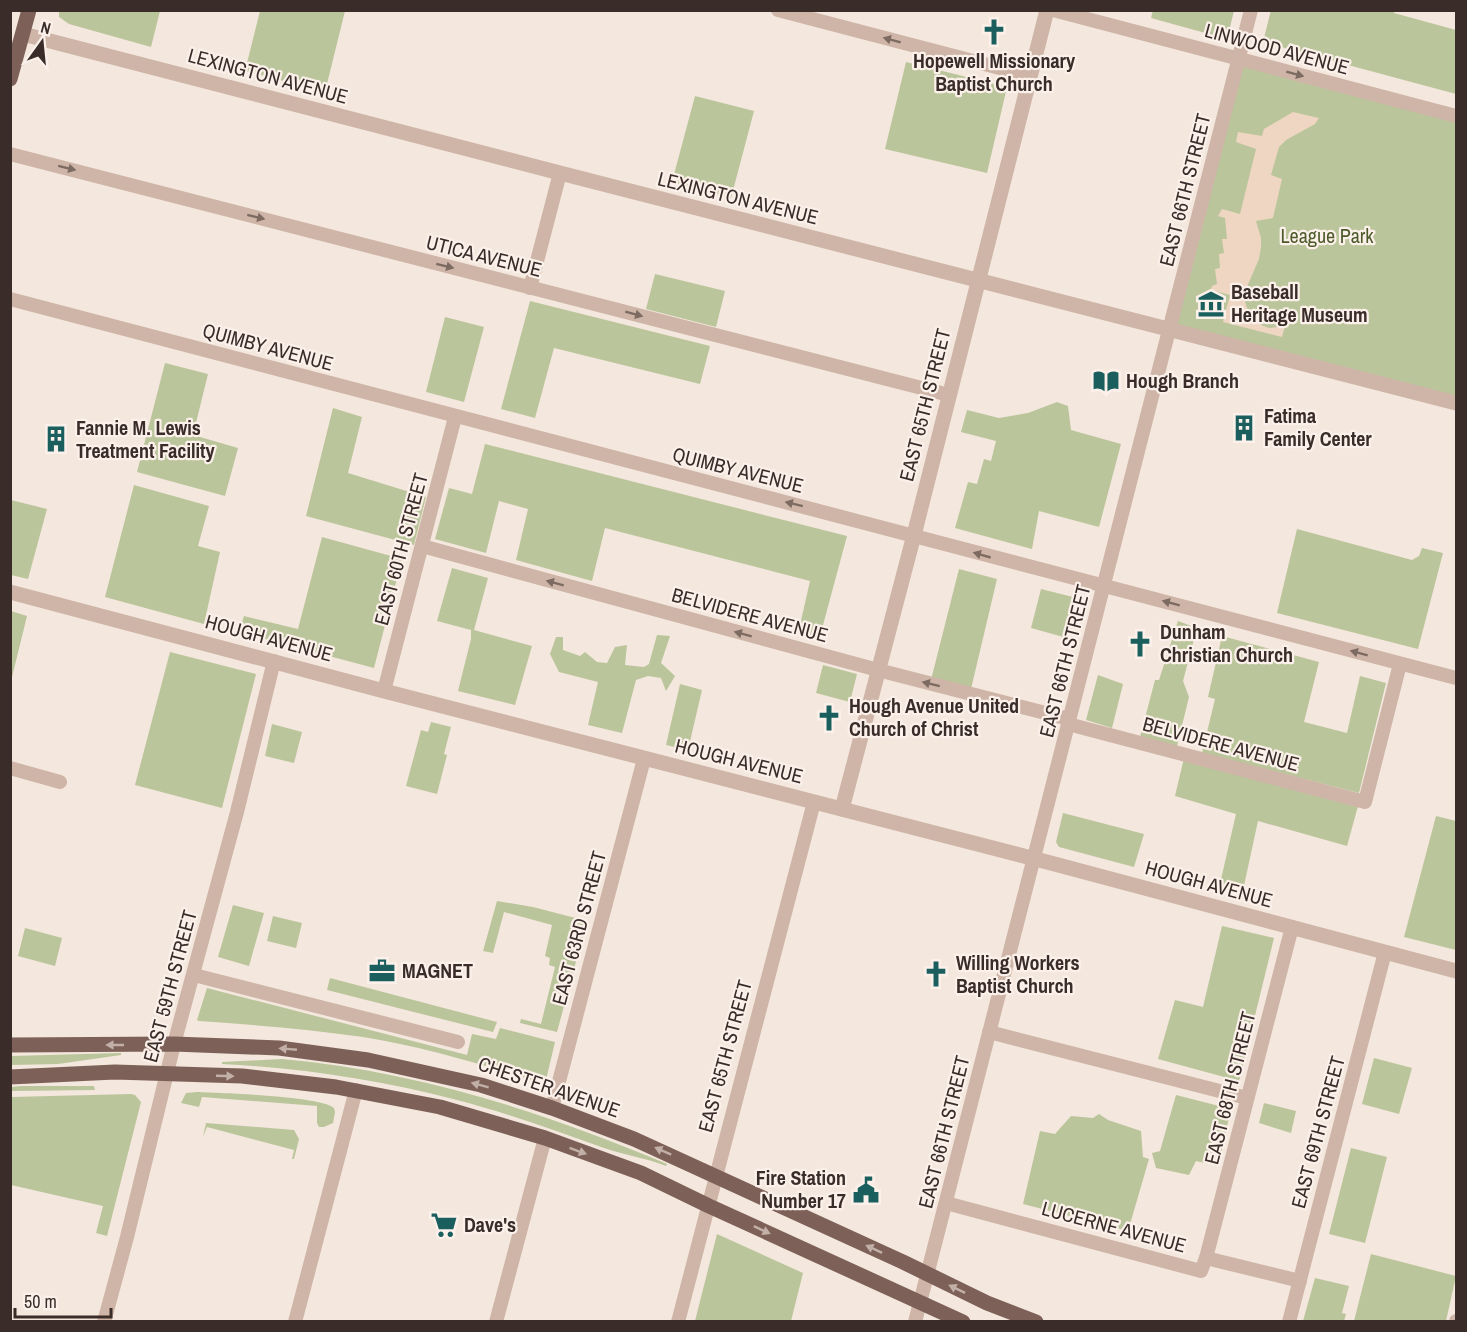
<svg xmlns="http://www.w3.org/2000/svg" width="1467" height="1332" font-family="'Archivo Narrow',sans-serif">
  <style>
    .green { fill: #bbc59b }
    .plaza { fill: #eed6c2 }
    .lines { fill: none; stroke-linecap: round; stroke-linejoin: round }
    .minor { stroke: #ceb5a7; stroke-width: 14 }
    .tertiary { stroke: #ceb5a7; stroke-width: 15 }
    .primary { stroke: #7d6158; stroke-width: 15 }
    .oneway { fill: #7d6a61 }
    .oneway2 { fill: #c2b0a8 }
    .labels { text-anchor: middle; stroke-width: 4.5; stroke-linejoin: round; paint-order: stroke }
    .street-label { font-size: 20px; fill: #3a2c28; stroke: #fbf1ea }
    .poi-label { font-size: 20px; font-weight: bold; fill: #3a2c28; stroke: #fbf1ea; text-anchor: start }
    .park-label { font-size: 20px; fill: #4d5a2a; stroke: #fbf1ea }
  </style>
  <rect width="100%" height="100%" fill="#f4e7dd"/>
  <!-- green -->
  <g class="green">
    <path d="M1153 10H1234V11L1227 39 1151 18Z"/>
    <path d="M1271 10 1394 11V13L1456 30V94L1263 42Z"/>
    <path d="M59 11V10L160 11 151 47 69 24 59 17Z"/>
    <path d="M260 11H345L325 92 245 71Z"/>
    <path d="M1239 59 1456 115V403L1169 329Z"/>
    <path d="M906 62 1007 87 987 173 885 149Z"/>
    <path d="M695 96 754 111 731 198 672 182Z"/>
    <path d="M655 274 725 291 716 327 646 309Z"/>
    <path d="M530 301 710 346 700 384 554 348 535 418 501 409Z"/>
    <path d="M445 317 484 327 464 402 426 392Z"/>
    <path d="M165 363 208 374 193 435 238 448 225 496 137 472Z"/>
    <path d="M1057 402 1068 406 1071 430 1121 444 1099 527 1039 511 1032 549 955 528 968 482 977 484 984 459 991 461 996 441 961 432 967 410 999 418 1028 413Z"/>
    <path d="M333 408 362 417 348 473 426 497 414 545 306 516Z"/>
    <path d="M485 444 847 536 819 640 798 634 810 581 605 528 592 581 516 560 528 509 499 501 486 553 435 539 449 488 472 494Z"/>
    <path d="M134 485 209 506 198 546 220 552 204 624 105 597Z"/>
    <path d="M11 500 47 509 28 579 11 575Z"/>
    <path d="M1297 529 1412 560 1419 556 1422 548 1443 553 1418 649 1277 613Z"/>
    <path d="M322 537 402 559 374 668 239 632 244 616 298 629Z"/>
    <path d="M452 568 488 578 474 630 532 646 515 705 458 691 471 639V630L437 621Z"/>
    <path d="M959 569 997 579 971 689 931 680Z"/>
    <path d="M1041 589 1077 598 1067 638 1031 628Z"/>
    <path d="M11 611 27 616 11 681H10Z"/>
    <path d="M1178 621 1197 628 1183 681 1189 697 1177 746 1140 737 1155 680H1159Z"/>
    <path d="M657 635 670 636 661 663 675 676 666 691 661 678 648 676 636 680 622 733 588 725 598 682 559 672 550 654 556 637H563V650L580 656 585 652 597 662 607 663 615 647 627 645 625 665 644 667 649 664Z"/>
    <path d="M1222 636 1319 662 1304 722 1347 733 1360 676 1386 683 1359 793 1202 753 1215 699 1208 697Z"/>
    <path d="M170 652 256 674 222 808 135 785Z"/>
    <path d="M823 665 857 674 850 702 816 693Z"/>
    <path d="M1098 675 1123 684 1112 728 1086 720Z"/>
    <path d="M680 684 702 690 688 750 666 745Z"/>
    <path d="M431 722 451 727 444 754 447 755 437 794 406 786 421 730 428 732Z"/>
    <path d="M272 724 302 732 294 763 265 756Z"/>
    <path d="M1184 758 1358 806 1347 846 1258 821 1242 895 1219 888 1236 814 1175 796Z"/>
    <path d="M1063 813 1144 834 1134 867 1059 847 1056 842Z"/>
    <path d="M1436 816 1456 821V950L1404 937Z"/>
    <path d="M497 901 533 907 587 921 557 1032 520 1023 521 1019 541 1024 555 967 549 965 550 958 545 956 552 925 504 912 493 953 483 951Z"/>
    <path d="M233 905 264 913 249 966 218 957Z"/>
    <path d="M273 916 302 923 296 948 267 941Z"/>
    <path d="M1222 926 1274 938 1239 1081 1158 1059 1175 1000 1203 1007Z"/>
    <path d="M25 928 62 938 55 966 18 956Z"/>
    <path d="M330 978 497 1022 493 1032 327 990Z"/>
    <path d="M207 988 467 1055 472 1034 496 1039 500 1028 555 1042 546 1080 544 1084C485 1065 424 1047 363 1037 308 1029 254 1025 199 1021L197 1020Z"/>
    <path d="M121 1053V1055L58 1064 11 1065V1056Z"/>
    <path d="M1374 1058 1412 1068 1399 1114 1362 1104Z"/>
    <path d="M282 1059C416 1071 544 1112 667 1164L666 1166C646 1158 625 1155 604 1148 556 1131 507 1113 457 1100 380 1080 301 1068 222 1064V1062Z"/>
    <path d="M21 1086H94L95 1090 11 1091V1087Z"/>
    <path d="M197 1092C220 1093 320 1096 334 1108L335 1112 333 1123 324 1127H319L317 1123V1106L202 1097 199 1107 181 1103 186 1093Z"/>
    <path d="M131 1094 135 1095 141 1102 107 1236 96 1233 103 1206 11 1185V1097Z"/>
    <path d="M1176 1095 1231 1109 1218 1166 1196 1161 1189 1175 1156 1168 1152 1153 1160 1151Z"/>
    <path d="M1264 1103 1296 1111 1291 1133 1259 1123Z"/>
    <path d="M1099 1114 1108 1120 1141 1131 1143 1157 1149 1159 1128 1231 1023 1204 1040 1131 1055 1134 1071 1116 1093 1118Z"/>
    <path d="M206 1123 294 1130 299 1139 294 1159H292L294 1150 207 1127 203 1137Z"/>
    <path d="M1351 1148 1387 1157 1365 1243 1329 1234Z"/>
    <path d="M717 1234 803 1273 791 1321H695Z"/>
    <path d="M1371 1254 1456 1276 1446 1321H1354Z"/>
    <path d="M1315 1278 1349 1286 1342 1313 1346 1314 1344 1321H1303Z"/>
  </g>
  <!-- plaza -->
  <path class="plaza" d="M1293 112 1319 118 1315 124 1286 140 1279 147 1271 175 1282 179 1273 218 1256 221 1261 238V247L1259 259 1246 289 1245 302 1248 311 1254 319 1261 325 1269 328 1285 326 1282 337 1223 322 1230 295 1211 290 1212 286 1217 284 1215 269 1220 268 1219 254 1224 253 1222 239H1227L1225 218 1218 216 1222 209 1240 214 1256 149 1236 142 1238 132 1262 136 1264 129Z"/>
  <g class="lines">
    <!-- minor -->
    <g class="minor">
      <path d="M778 10 1030 76"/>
      <path d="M1053 10 1456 116"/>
      <path d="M10 154 949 395"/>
      <path d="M530 288 560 173"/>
      <path d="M10 299 1456 678"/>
      <path d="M422 546 878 670 1069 719"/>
      <path d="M384 691 455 417"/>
      <path d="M1068 724 1365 802 1400 664"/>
      <path d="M10 768 60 782"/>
      <path d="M194 975 458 1042"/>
      <path d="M989 1032 1247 1098"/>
      <path d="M552 1108 644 759"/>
      <path d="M946 1203 1201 1271 1206 1258 1300 1281"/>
      <path d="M1206 1258 1292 927"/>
      <path d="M104 1322 127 1237 174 1044 237 812 274 661"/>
      <path d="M295 1322 356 1090"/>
      <path d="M496 1322 545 1138"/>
      <path d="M678 1322 814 802"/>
      <path d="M915 1322 1251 10"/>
      <path d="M1289 1322 1385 952"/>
      <path d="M1456 1322V1321"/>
    </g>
    <!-- tertiary -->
    <g class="tertiary">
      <path d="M23 34 560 173 1456 403"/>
      <path d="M10 592 384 691 1047 862 1456 971"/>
      <path d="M842 809 914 535 1047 10"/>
    </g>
    <!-- primary -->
    <g class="primary">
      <path d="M10 79 29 10"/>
      <path d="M10 1045 174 1044 279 1048 368 1060 481 1085 552 1108 634 1139 903 1262 987 1303 1036 1322"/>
      <path d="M10 1077 115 1072 242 1076 336 1087 440 1107 545 1138 641 1173 709 1206 963 1322"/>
    </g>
  </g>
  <!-- one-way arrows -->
  <defs><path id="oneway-solid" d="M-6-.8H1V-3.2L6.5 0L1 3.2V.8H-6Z" transform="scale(1.5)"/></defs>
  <g class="oneway">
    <use href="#oneway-solid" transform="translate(892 40) rotate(-165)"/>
    <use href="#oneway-solid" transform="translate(1295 74) rotate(15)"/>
    <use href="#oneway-solid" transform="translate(67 168) rotate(14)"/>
    <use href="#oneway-solid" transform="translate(256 217) rotate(14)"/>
    <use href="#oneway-solid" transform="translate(445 266) rotate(14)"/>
    <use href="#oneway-solid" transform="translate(634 314) rotate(15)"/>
    <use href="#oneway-solid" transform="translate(794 504) rotate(-166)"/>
    <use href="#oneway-solid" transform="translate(982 555) rotate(-164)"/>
    <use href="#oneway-solid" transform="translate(555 583) rotate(-165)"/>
    <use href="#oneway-solid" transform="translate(1171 603) rotate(-165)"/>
    <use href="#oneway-solid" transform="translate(743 634) rotate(-165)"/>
    <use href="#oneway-solid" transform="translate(1359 653) rotate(-165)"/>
    <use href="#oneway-solid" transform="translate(931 684) rotate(-166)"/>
  </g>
  <g class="oneway2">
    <use href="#oneway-solid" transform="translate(115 1045) rotate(-180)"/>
    <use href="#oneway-solid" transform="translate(288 1049) rotate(-175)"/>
    <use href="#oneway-solid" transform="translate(225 1076) rotate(2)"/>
    <use href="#oneway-solid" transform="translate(480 1085) rotate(-165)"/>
    <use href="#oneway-solid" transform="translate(578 1151) rotate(20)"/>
    <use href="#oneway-solid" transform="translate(663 1151) rotate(-156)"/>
    <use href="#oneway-solid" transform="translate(762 1230) rotate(25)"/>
    <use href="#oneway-solid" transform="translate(874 1249) rotate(-155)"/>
    <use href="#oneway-solid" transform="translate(957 1289) rotate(-154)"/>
  </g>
  <!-- icons -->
  <defs>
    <g id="church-bare" transform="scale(2.07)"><path d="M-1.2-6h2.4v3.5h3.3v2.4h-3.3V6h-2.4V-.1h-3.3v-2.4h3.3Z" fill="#1a5f5d" stroke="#fbf1ea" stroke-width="2.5" paint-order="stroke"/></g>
    <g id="museum-bare" transform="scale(2.07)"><path d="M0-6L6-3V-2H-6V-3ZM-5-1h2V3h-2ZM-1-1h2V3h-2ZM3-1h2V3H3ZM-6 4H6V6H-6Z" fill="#1a5f5d" stroke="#fbf1ea" stroke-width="2.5" paint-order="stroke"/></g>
    <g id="library-bare" transform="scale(2.07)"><path d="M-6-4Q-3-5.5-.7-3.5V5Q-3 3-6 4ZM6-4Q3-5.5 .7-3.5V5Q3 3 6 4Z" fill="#1a5f5d" stroke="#fbf1ea" stroke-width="2.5" paint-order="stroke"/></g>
    <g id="building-bare" transform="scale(2.07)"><path d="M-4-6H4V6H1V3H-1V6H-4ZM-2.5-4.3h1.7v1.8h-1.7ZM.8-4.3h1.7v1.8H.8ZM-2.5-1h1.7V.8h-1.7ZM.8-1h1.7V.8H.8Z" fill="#1a5f5d" stroke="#fbf1ea" stroke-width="2.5" paint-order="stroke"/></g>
    <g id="office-bare" transform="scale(2.07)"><path d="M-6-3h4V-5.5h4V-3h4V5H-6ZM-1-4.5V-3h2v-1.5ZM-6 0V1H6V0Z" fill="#1a5f5d" stroke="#fbf1ea" stroke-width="2.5" paint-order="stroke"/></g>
    <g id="civic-bare" transform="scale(2.07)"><path d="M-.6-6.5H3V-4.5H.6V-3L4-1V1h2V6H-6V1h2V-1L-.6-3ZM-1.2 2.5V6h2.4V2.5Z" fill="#1a5f5d" stroke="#fbf1ea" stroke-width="2.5" paint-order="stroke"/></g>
    <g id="supermarket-bare" transform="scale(2.07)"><path d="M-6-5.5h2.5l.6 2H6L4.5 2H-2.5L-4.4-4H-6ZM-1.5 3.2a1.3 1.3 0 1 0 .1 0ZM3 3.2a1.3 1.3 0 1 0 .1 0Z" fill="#1a5f5d" stroke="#fbf1ea" stroke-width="2.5" paint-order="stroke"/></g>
  </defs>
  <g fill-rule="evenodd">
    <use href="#church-bare" x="994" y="32"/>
    <use href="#museum-bare" x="1211" y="304"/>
    <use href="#library-bare" x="1106" y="381"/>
    <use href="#building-bare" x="1244" y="428"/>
    <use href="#building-bare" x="56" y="439"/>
    <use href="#church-bare" x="1140" y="644"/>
    <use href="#church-bare" x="829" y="718"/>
    <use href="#office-bare" x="382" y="971"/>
    <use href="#church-bare" x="936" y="974"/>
    <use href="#civic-bare" x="866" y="1190"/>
    <use href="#supermarket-bare" x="444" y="1225"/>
  </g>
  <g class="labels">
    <!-- street labels -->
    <g class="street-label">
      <text transform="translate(1277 49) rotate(15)" y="7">LINWOOD AVENUE</text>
      <text transform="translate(268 76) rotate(15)" y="7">LEXINGTON AVENUE</text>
      <text transform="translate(1185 190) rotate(-76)" y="7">EAST 66TH STREET</text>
      <text transform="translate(738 198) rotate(14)" y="7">LEXINGTON AVENUE</text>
      <text transform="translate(484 256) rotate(14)" y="7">UTICA AVENUE</text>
      <text transform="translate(268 347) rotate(15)" y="7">QUIMBY AVENUE</text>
      <text transform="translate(925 405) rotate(-76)" y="7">EAST 65TH STREET</text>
      <text transform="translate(738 470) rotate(14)" y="7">QUIMBY AVENUE</text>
      <text transform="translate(401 549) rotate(-75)" y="7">EAST 60TH STREET</text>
      <text transform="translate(750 615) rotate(15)" y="7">BELVIDERE AVENUE</text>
      <text transform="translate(269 638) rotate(15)" y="7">HOUGH AVENUE</text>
      <text transform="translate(1065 661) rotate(-76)" y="7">EAST 66TH STREET</text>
      <text transform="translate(1221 744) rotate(15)" y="7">BELVIDERE AVENUE</text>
      <text transform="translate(739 761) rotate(14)" y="7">HOUGH AVENUE</text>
      <text transform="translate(1209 884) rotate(15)" y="7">HOUGH AVENUE</text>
      <text transform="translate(579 928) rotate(-75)" y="7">EAST 63RD STREET</text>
      <text transform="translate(170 986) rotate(-75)" y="7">EAST 59TH STREET</text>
      <text transform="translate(725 1056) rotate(-75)" y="7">EAST 65TH STREET</text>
      <text transform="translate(549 1087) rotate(19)" y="7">CHESTER AVENUE</text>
      <text transform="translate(1230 1088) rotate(-76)" y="7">EAST 68TH STREET</text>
      <text transform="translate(944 1132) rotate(-76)" y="7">EAST 66TH STREET</text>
      <text transform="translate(1318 1132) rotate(-75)" y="7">EAST 69TH STREET</text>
      <text transform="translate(1114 1227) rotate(15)" y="7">LUCERNE AVENUE</text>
    </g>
    <!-- poi labels -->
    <g class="poi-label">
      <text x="994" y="68" text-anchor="middle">Hopewell Missionary<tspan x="994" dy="23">Baptist Church</tspan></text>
      <text x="1231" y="299">Baseball<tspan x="1231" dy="23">Heritage Museum</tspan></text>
      <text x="1126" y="388">Hough Branch</text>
      <text x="1264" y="423">Fatima<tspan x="1264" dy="23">Family Center</tspan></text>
      <text x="76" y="435">Fannie M. Lewis<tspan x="76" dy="23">Treatment Facility</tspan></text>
      <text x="1160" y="639">Dunham<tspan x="1160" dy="23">Christian Church</tspan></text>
      <text x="849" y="713">Hough Avenue United<tspan x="849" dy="23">Church of Christ</tspan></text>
      <text x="956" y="970">Willing Workers<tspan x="956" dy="23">Baptist Church</tspan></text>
      <text x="402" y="978">MAGNET</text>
      <text x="846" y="1185" text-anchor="end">Fire Station<tspan x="846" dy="23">Number 17</tspan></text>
      <text x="464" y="1232">Dave's</text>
    </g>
    <!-- park labels -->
    <g class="park-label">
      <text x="1327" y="243">League Park</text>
    </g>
  </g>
  <!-- border -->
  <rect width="1467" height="1332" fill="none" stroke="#3a2c28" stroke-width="24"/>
  <!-- north arrow -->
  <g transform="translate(42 42) rotate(15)" stroke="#fbf1ea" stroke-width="4.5" paint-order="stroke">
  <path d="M0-4.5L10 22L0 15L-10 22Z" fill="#3a2c28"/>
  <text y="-9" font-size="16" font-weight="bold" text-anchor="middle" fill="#3a2c28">N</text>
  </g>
  <!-- scale -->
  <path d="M15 1308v9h96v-9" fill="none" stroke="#3a2c28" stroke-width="3"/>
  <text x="24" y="1308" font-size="18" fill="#3a2c28" stroke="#fbf1ea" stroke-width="4.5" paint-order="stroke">50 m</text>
</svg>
